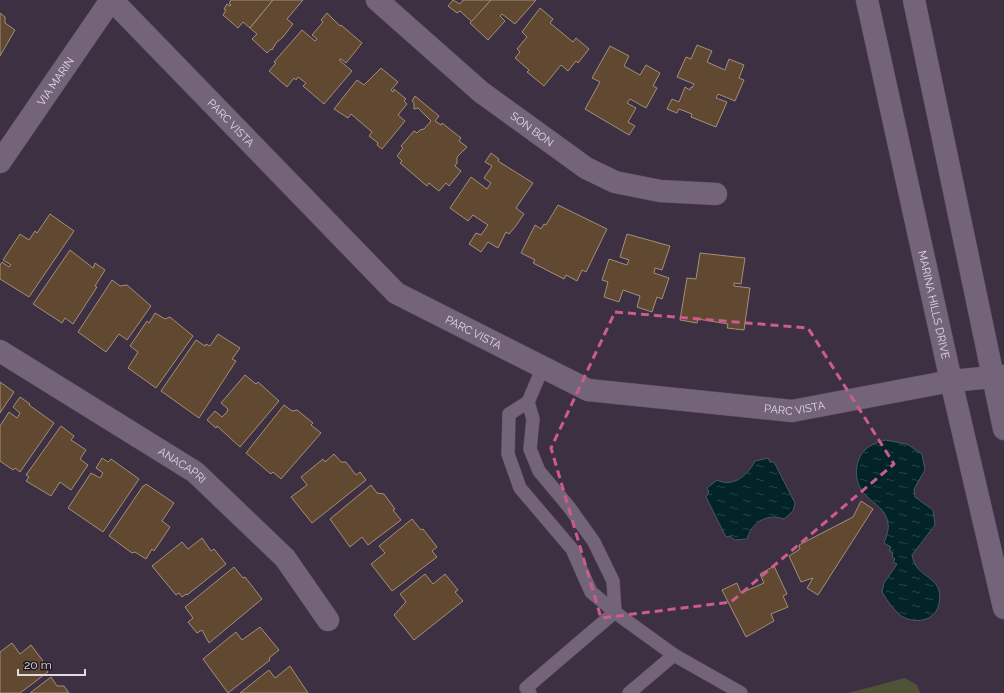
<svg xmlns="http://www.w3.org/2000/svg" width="1004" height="693" font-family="Raleway,sans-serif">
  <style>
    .green { fill: #4e5337 }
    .water { fill: url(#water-ripples); stroke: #455a61 }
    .building { fill: #604930; stroke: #a28f7b }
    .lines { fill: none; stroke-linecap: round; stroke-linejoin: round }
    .lane-casing { stroke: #594e5e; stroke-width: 14 }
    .street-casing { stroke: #594e5e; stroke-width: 23 }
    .secondary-casing { stroke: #594e5e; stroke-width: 23 }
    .lane { stroke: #736479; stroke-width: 13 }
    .street { stroke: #736479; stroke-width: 22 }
    .secondary { stroke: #736479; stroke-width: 22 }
    .marked { fill: none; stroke: #cd5c8b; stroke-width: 3; stroke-dasharray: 8 5; stroke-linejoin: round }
    .labels { text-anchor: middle; stroke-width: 3; stroke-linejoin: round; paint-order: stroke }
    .street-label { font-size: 11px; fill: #e1d9e5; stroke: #211b23 }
  </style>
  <defs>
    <pattern id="water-ripples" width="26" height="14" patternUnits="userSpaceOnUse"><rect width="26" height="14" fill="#022429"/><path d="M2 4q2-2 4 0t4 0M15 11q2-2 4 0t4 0" fill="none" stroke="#274348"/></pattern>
  </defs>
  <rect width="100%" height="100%" fill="#3d3043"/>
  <!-- green -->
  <path class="green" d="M905 678 917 685 920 693H848Z"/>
  <!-- water -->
  <g class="water">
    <path d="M885 440 907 444 922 454 925 470 914 489 915 497 933 510 935 525 912 555C913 558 913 561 915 564 921 578 947 579 938 607 933 623 910 624 899 614 892 608 887 600 882 592L884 583 897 564 893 562 895 559 892 556 893 553 889 551 891 547 884 543C887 535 890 527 887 519 883 506 870 502 863 492 852 478 855 455 870 446 874 443 880 442 885 440Z"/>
    <path d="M768 458 770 462H774L795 503 793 511 784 519C767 513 752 522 747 539L735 540 730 536 726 537 706 497 709 492 707 488 717 480C733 488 748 475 755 461Z"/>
  </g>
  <!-- building -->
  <g class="building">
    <path d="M231 0H273L250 28 243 22 238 28 223 15 226 10 224 9 227 4 230 6 231 5 229 3Z"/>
    <path d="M273 0H303L287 19 293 24 283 37 276 43 272 50 271 49 267 53 252 39 257 34 250 28Z"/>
    <path d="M453 0 460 4 463 0H491L472 22 460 11 457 13 448 6Z"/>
    <path d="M491 0H536L515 24 502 14 500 16 505 21 488 40 470 23Z"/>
    <path d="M540 8 553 19 550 23 573 42 576 38 589 49 578 63 576 61 568 71 561 65 544 86 527 72 529 70 515 58 520 52 517 49 527 37 522 32Z"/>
    <path d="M0 13 5 17V23L15 30 0 56Z"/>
    <path d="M327 13 340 26 341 25 362 43 346 63 341 59 339 60 352 71 324 104 303 86 306 83 298 77 296 80 294 78 287 87 269 71 276 63 274 62 302 30 315 41 317 39 312 35 323 22 321 20Z"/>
    <path d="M697 45 712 51 707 62 725 70 729 59 744 65 739 78 744 80 735 101 718 94 716 98 727 102 716 127 691 117 692 114 679 109 677 113 667 109 672 99 679 102 685 87 690 90 691 87 692 88 694 84 677 77 686 57 691 59Z"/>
    <path d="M610 46 629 56 624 66 640 75 646 65 660 73 653 86 657 88 646 108 630 99 627 103 636 108 628 122 635 126 629 135 585 109 600 82 592 78Z"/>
    <path d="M381 68 398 82 391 90 393 92 394 89 406 99 404 101 407 104 398 115 405 121 382 149 377 145 378 143 369 136 372 132 351 114 348 118 334 109 357 80 364 85Z"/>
    <path d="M415 96 439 116 435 121 441 125 442 123 461 138 459 141 467 147 457 157V163L455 166 461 171 449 186 446 183 439 191 429 183 427 186 400 163 402 161 397 156 403 148 401 146 414 131 417 133 420 130 424 129 431 121 418 108 414 109V103L412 101Z"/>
    <path d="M491 153 499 159 498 161 533 183 516 208 524 214 515 227 509 234 506 232 498 248 488 242 481 252 469 244 476 233 481 235 488 225 473 215 468 221 450 208 471 177 487 189 491 183 484 178 492 166 485 162Z"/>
    <path d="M558 205 607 229 586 272 582 270 577 281 566 275 564 279 533 263 535 260 521 253 535 225 541 229 544 224 546 225Z"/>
    <path d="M50 214 74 231 29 297 0 279V265L2 262 9 267 11 265 3 260 20 234 29 240 35 231 37 233Z"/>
    <path d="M627 234 670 246 662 270 655 268 654 273 669 278 662 299 657 297 652 312 637 307 640 296 623 290 619 302 604 297 608 282 602 280 609 259 627 265 629 260 620 257Z"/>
    <path d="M70 250 93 268 95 263 105 270 95 286 97 287 73 324 65 318 62 323 33 304Z"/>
    <path d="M700 253 745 258 741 284 734 283V286L750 288 744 330 727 328 728 324 698 319 697 323 680 320 687 278 696 279Z"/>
    <path d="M112 280 120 286 127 285 151 306 127 340 119 334 106 352 78 332Z"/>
    <path d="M155 313 165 319 170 317 193 336 156 388 128 368 138 352 130 346 147 321 149 323Z"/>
    <path d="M218 334 240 348 232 359 236 361 199 418 161 391 196 340 205 346 206 344 210 346Z"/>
    <path d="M245 375 256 384 258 382 279 401 240 447 217 426 216 428 207 420 215 411 222 417 227 412 228 409 221 403Z"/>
    <path d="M0 382 14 392 0 413Z"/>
    <path d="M20 397 30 404 29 405 54 423 20 472 15 468 13 470 0 461V426L9 412 17 418 20 413 13 407Z"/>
    <path d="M284 405 292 411 297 410 313 423 311 425 321 433 281 479 273 472 271 474 246 453Z"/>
    <path d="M61 426 74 436 71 440 86 450 80 459 88 465 71 490 60 482 51 496 26 481 29 477 26 475Z"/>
    <path d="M334 454 341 462H346L356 475 360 472 366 480 312 523 291 497 307 485 301 477 323 459 325 462Z"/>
    <path d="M102 458 108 462 111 459 139 479 103 532 68 508 91 473 100 478 103 473 96 468Z"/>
    <path d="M146 484 174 503 162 521 170 527 154 551 152 549 146 559 135 552 132 553 109 536 143 486H144Z"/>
    <path d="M371 485 377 493 384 494 395 509 393 510 401 520 368 545 362 537 350 547 330 519Z"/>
    <path d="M861 501 873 509 818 595 807 588 813 578 801 582 789 556 800 549 799 545 853 517Z"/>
    <path d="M412 519 421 530 423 529 437 547 432 551 437 557 392 591 371 564 385 553 379 546Z"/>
    <path d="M202 538 211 551 214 549 226 564 187 595 186 594 182 597 179 593 176 595 152 566 182 542 188 549Z"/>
    <path d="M774 566 787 594 783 596 788 607 771 614 774 621 746 637 722 590 737 583 741 593 764 583 760 574Z"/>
    <path d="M234 567 243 578 245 577 262 599 209 643 202 630 197 633 188 622 193 618 185 607Z"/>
    <path d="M425 574 433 584 445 574 458 590 455 592 463 601 414 640 394 615 406 602 400 594Z"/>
    <path d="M260 627 279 650 269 658 270 660 228 693 203 659 236 632 242 640Z"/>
    <path d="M12 643 20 654 31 645 43 661 41 663 48 672 20 693H0V652Z"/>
    <path d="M290 666 308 693H240L269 670 275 678Z"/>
    <path d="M51 677 57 686H64L69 693H30Z"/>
  </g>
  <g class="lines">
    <!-- lane casing -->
    <g class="lane-casing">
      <g id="lane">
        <path d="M543 367 528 402 509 414 508 454 520 488 572 549 591 592 620 616 674 655 741 693"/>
        <path d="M528 402 533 419 530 449 539 471 569 507 594 542 613 581 615 612"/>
        <path d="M530 693 526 688 615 612"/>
        <path d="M629 693 674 655"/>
      </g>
    </g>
    <!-- street casing -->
    <g class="street-casing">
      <g id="street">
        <path id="s1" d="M377 0 481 92 586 168 615 182 660 191 716 194"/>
        <path id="s2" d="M0 162 111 0"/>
        <path id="s3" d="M0 351 195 472 285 558 328 620"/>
      </g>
    </g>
    <!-- secondary casing -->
    <g class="secondary-casing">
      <g id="secondary">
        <path id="s4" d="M112 0 396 293 588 390 792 411 951 381 1004 376"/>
        <path id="s5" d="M867 0 951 381 1004 608"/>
        <path d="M914 0 1004 429"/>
      </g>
    </g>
    <!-- lane -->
    <use href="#lane" class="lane"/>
    <!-- street -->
    <use href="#street" class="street"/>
    <!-- secondary -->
    <use href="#secondary" class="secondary"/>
  </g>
  <!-- marked area -->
  <path class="marked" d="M615 312 808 328 894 464 731 602 601 618 551 448Z"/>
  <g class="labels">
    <!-- street labels -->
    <g class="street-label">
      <text dy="4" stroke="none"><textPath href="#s2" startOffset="98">VIA MARIN</textPath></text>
      <text dy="4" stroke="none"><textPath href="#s4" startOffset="171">PARC VISTA</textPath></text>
      <text dy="4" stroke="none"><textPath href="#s1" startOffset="202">SON BON</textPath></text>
      <text dy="4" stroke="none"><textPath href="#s5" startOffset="312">MARINA HILLS DRIVE</textPath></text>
      <text dy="4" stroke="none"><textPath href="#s4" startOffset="495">PARC VISTA</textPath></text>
      <text dy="4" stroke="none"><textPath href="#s4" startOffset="831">PARC VISTA</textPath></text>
      <text dy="4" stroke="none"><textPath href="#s3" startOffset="215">ANACAPRI</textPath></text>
    </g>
  </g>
  <!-- scale -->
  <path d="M18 669v6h67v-6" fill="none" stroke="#e1d9e5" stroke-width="2"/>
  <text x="24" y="669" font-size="12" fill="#e1d9e5" stroke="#211b23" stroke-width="3" paint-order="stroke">20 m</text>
</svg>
